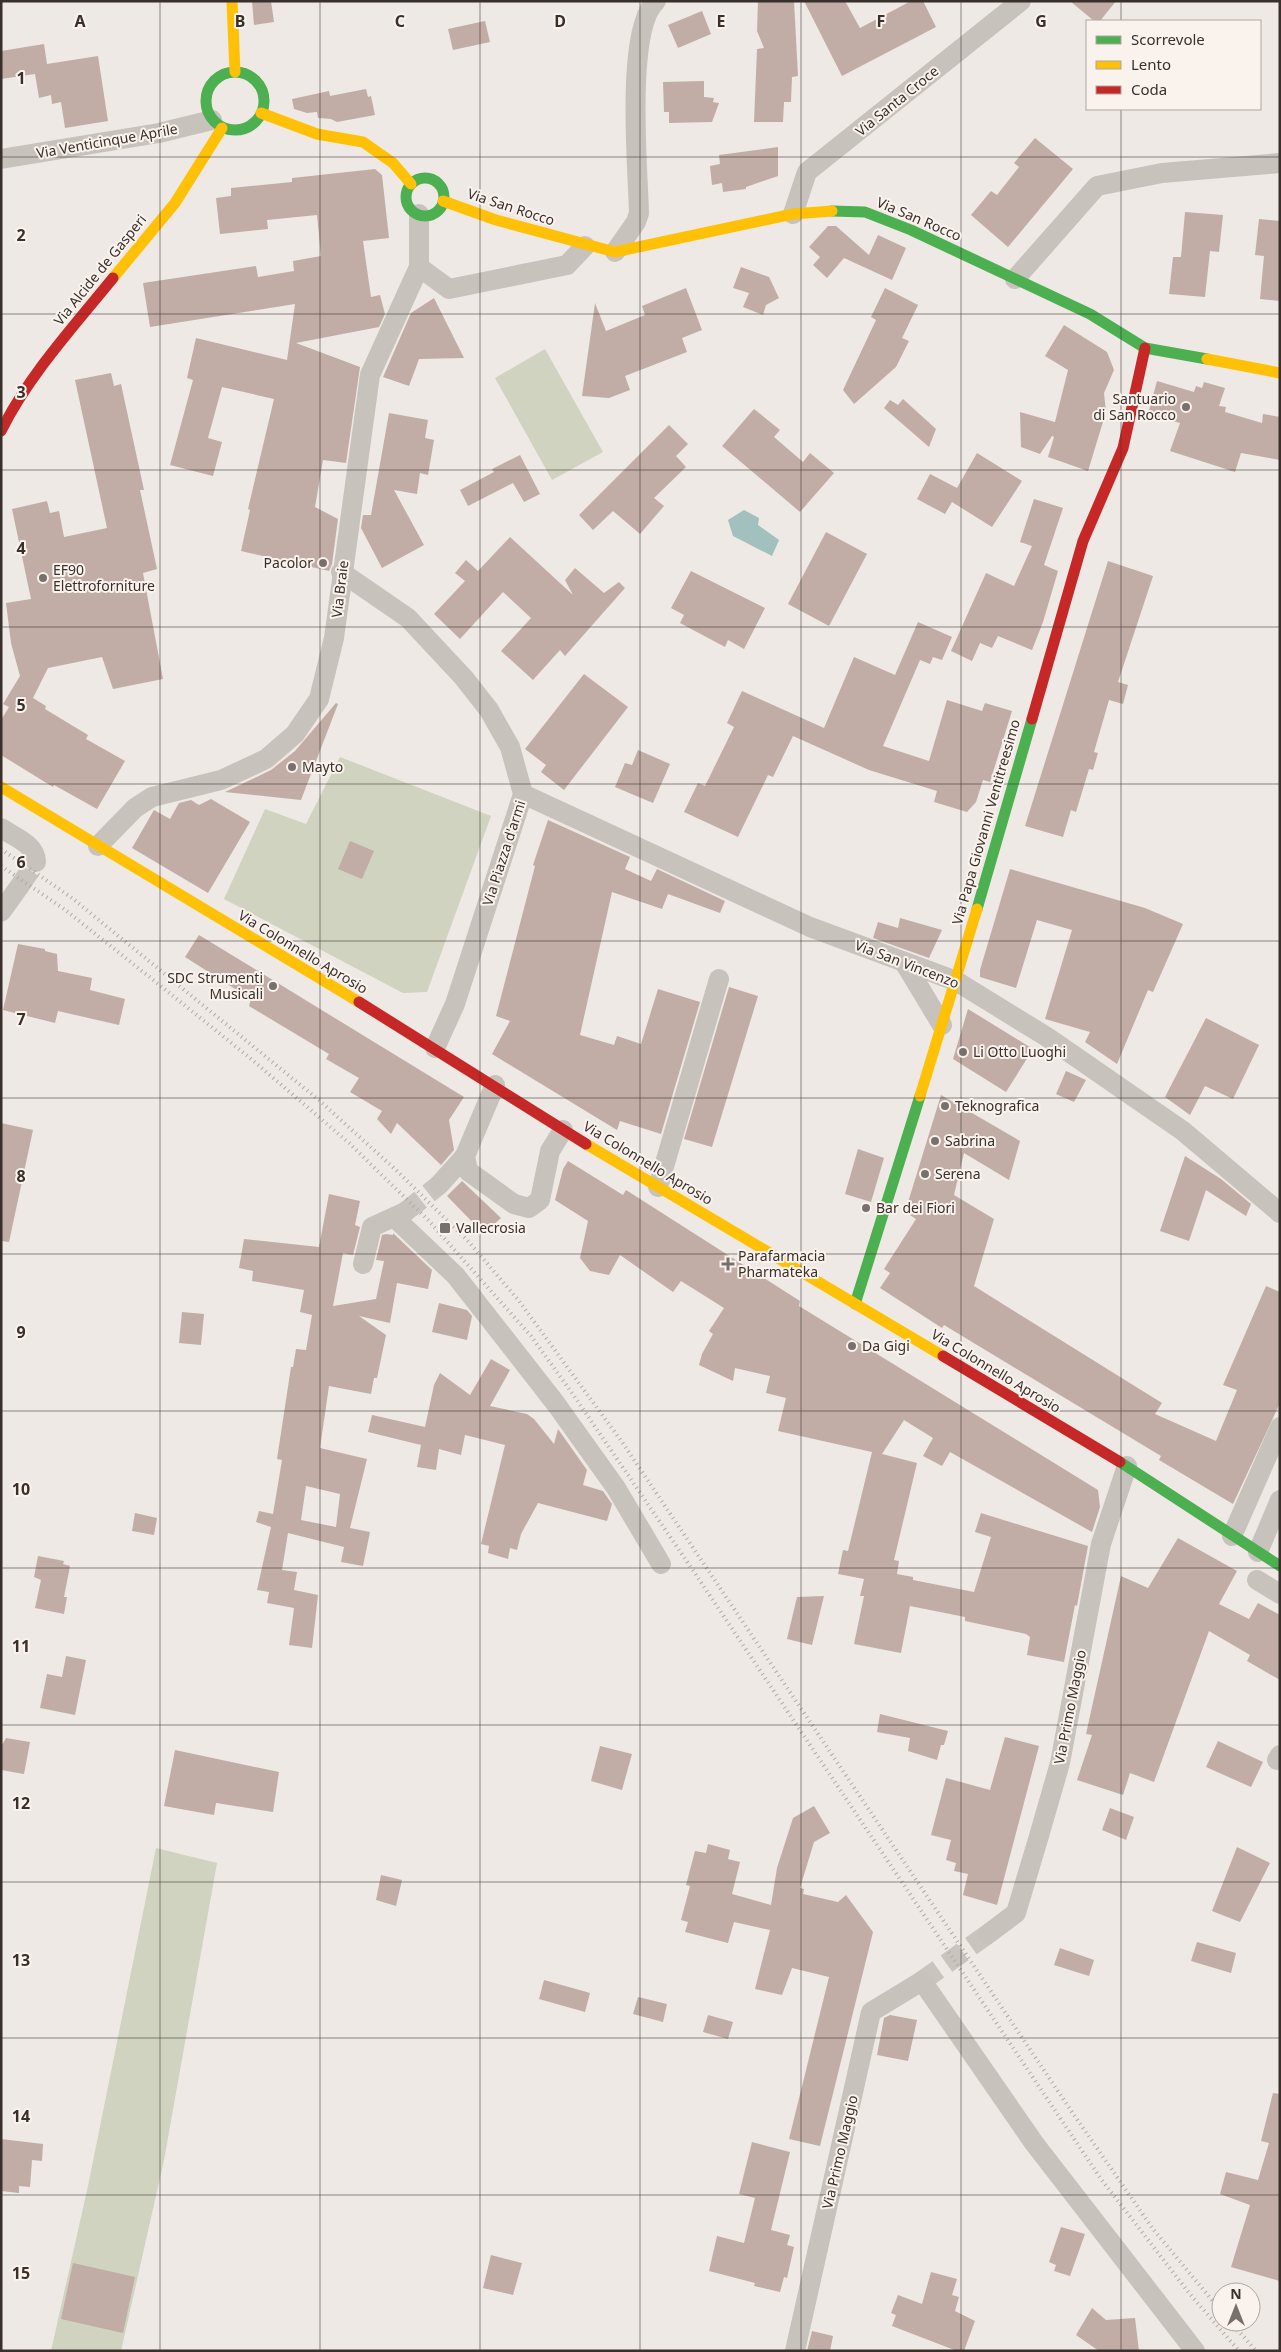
<svg xmlns="http://www.w3.org/2000/svg" width="1281" height="2352" font-family="'Noto Sans',sans-serif">
  <style>
    .green { fill: #d0d3bf }
    .water { fill: #a1c0be }
    .building { fill: #c1ada6; fill-rule: evenodd }
    .lines { fill: none; stroke-linecap: round; stroke-linejoin: round }
    .street-tunnel { stroke: #cac4bf; stroke-width: 20; stroke-dasharray: 20 10; stroke-linecap: butt }
    .street { stroke: #c8c2bd; stroke-width: 20 }
    .fast { stroke: #4caf50; stroke-width: 11 }
    .slow { stroke: #ffc107; stroke-width: 11 }
    .jam { stroke: #c62828; stroke-width: 11 }
    .rail { stroke: #b0aba7; stroke-width: 4; stroke-dasharray: 1 4; stroke-linecap: butt }
    .grid { fill: none; stroke: #392f2b; stroke-width: 1; stroke-opacity: 0.55 }
    .poi-dot { fill: #78706c; stroke: #faf3ed; stroke-width: 2 }
    .labels { text-anchor: middle; stroke-width: 4; stroke-linejoin: round; paint-order: stroke }
    .street-label { font-size: 14px; fill: #392f2b; stroke: #faf3ed }
    .poi-label { font-size: 14px; fill: #392f2b; stroke: #faf3ed; text-anchor: start }
    .grid-label { font-size: 16px; text-anchor: middle; font-weight: bold; fill: #392f2b; stroke: #faf3ed; stroke-width: 4; stroke-linejoin: round; paint-order: stroke }
  </style>
  <rect width="100%" height="100%" fill="#eee9e4"/>
  <!-- green -->
  <g class="green">
    <path d="M545 349 603 452 552 480 495 378Z"/>
    <path d="M340 757 491 816 427 992 403 993 224 899 265 809 306 824Z"/>
    <path d="M156 1848 217 1863 164 2160 121 2351H51L88 2186Z"/>
  </g>
  <!-- water -->
  <path class="water" d="M744 510 759 518 758 525 779 540 772 556 733 536 728 520Z"/>
  <!-- building -->
  <g class="building">
    <path d="M252 1H271L274 22 254 25Z"/>
    <path d="M758 1H794L798 76 792 77 791 102H784L783 122H754L757 49 764 48 757 31Z"/>
    <path d="M804 1H845L860 28 911 1H923L936 27 842 76Z"/>
    <path d="M1070 1H1116L1100 21H1094Z"/>
    <path d="M702 11 711 34 678 48 668 25Z"/>
    <path d="M485 21 490 42 453 50 448 29Z"/>
    <path d="M44 44 47 64 98 56 108 121 65 128 61 102 52 104 51 95 39 98 35 74 1 79V51Z"/>
    <path d="M704 81V97L714 98 713 102 719 103 712 122 669 123V112H664L663 82Z"/>
    <path d="M366 89 368 97 371 96 375 115 337 122 331 119 318 118 317 112 307 113 294 109 292 99 329 91 330 96Z"/>
    <path d="M1035 138 1073 169 1008 247 971 215 991 191 997 195 1019 167 1014 163Z"/>
    <path d="M778 147V176L746 187V189L723 192 722 183 712 185 710 166 720 164 719 155Z"/>
    <path d="M375 169 382 175 389 238 363 241 371 297 380 295 385 314 379 327 296 343 360 367 346 463 323 460 315 507 338 519 332 564 329 571 241 551 250 510 248 509 274 399 222 387 208 438 222 442 213 476 170 465 193 380 187 378 196 338 287 360 295 304 150 327 143 283 256 266 258 277 294 271 293 261 321 256 317 215 267 220 268 229 220 234 216 198 231 196V188L292 182V178Z"/>
    <path d="M1185 212 1223 215 1219 252 1210 251 1205 297 1169 294 1173 257H1181Z"/>
    <path d="M1259 219 1280 221V301L1260 299 1264 256 1255 255Z"/>
    <path d="M828 226H836L869 255 878 235 906 248 892 280 844 258 827 278 813 265 820 257 809 247Z"/>
    <path d="M741 267 769 277 779 298 766 305 763 315 743 307 749 293 733 288Z"/>
    <path d="M686 288 702 330 682 338 687 352 625 376 630 390 609 398 582 396 595 303 606 331 645 315 642 306Z"/>
    <path d="M885 288 918 305 902 338 909 341 896 367 854 404 843 390 876 320 871 317Z"/>
    <path d="M434 298 464 358 419 359 409 386 383 377 411 313Z"/>
    <path d="M1064 325 1107 352 1114 370 1104 393 1106 412 1088 471 1048 457 1054 437 1052 436 1040 454 1021 447 1020 412 1055 422 1068 370 1045 356Z"/>
    <path d="M111 373 114 386 121 384 144 490H140L157 569 143 573 163 679 113 689 102 657 48 668 33 698 46 706 45 709 88 735 86 739 125 761 97 809 54 785 53 787 1 755V720L9 707 3 704 20 676 11 643 6 603 31 599 12 509 47 501 50 513 59 511 64 537 107 528 75 380Z"/>
    <path d="M1157 381 1194 392 1196 386 1202 388 1204 382 1225 388 1219 406 1226 407 1225 412 1262 423 1263 414 1280 417V460L1241 453 1235 472 1170 451 1180 423 1148 414Z"/>
    <path d="M903 399 936 429 929 447 884 408 890 400 898 405Z"/>
    <path d="M754 409 780 430 774 437 803 462 810 453 834 473 800 512 722 446Z"/>
    <path d="M389 413 428 420 425 438 434 440 428 475 420 473 417 494 394 490 424 545 382 568 361 528 363 515H371Z"/>
    <path d="M669 425 688 444 676 456 686 467 654 498 664 506 640 534 613 511 593 530 579 515Z"/>
    <path d="M977 453 1022 481 992 527 952 502 945 514 917 499 930 474 957 488Z"/>
    <path d="M520 455 540 494 524 502 513 483 468 506 460 490 494 472 492 469Z"/>
    <path d="M1034 499 1063 508 1044 565 1058 571 1043 622 1032 650 998 636 992 648 980 643 972 661 951 651 986 573 1014 586 1032 546 1020 542Z"/>
    <path d="M826 532 867 554 829 626 788 604Z"/>
    <path d="M510 537 573 595 565 580 575 568 604 593 619 582 625 588 565 656 560 650 533 680 501 651 531 618 503 592 460 639 434 614 465 581 455 573 466 560 478 571Z"/>
    <path d="M1108 561 1153 576 1118 682 1128 685 1123 704 1109 700 1094 752 1098 753 1093 770 1089 769 1076 812 1071 810 1063 837 1025 826Z"/>
    <path d="M691 571 765 608 744 649 728 640 725 647 680 623 684 615 671 608Z"/>
    <path d="M918 622 952 637 942 660 933 657 930 664 920 660 883 746 929 761 947 700 982 711 985 703 1012 711 990 782 983 780 976 802 967 812 934 802 937 791 869 770 793 736 773 777 768 775 738 837 684 812 698 783 705 786 734 727 727 723 742 691 824 728 854 657 895 675Z"/>
    <path d="M584 674 628 707 564 790 541 772 546 765 525 749Z"/>
    <path d="M336 703 338 704 301 800 225 792 271 770 295 751Z"/>
    <path d="M638 750 670 764 653 803 615 787 625 763 632 765Z"/>
    <path d="M211 799 250 822 208 893 132 848 154 810 170 819 179 803 191 800 199 805Z"/>
    <path d="M548 820 630 857 625 869 651 881 657 869 725 901 720 913 668 894 662 909 612 892 580 1035 614 1045 617 1036 641 1044 658 989 700 1002 661 1134 620 1121 617 1130 492 1054 510 1021 496 1016 535 866 533 865Z"/>
    <path d="M350 841 374 851 362 879 338 869Z"/>
    <path d="M1010 869 1145 908 1183 924 1153 992 1148 990 1117 1064 1085 1042 1090 1032 1045 1019 1072 930 1037 920 1016 988 980 977V970Z"/>
    <path d="M900 918 942 930 929 958 873 938 878 922 898 928Z"/>
    <path d="M199 935 464 1097 449 1120 454 1150 441 1165 397 1123 391 1134 377 1119 382 1111 350 1092 359 1078 326 1059 329 1054 249 1006 251 999 185 957Z"/>
    <path d="M18 944 45 949V951L57 954 58 971 92 978 90 990 125 999 119 1025 58 1011 55 1023 3 1010Z"/>
    <path d="M729 987 758 996 712 1147 684 1139Z"/>
    <path d="M968 1009 1033 1049 1006 1092 953 1059Z"/>
    <path d="M1206 1018 1259 1045 1233 1099 1205 1086 1190 1115 1165 1097Z"/>
    <path d="M1066 1071 1086 1080 1074 1102 1056 1094Z"/>
    <path d="M941 1095 1020 1141 1009 1180 964 1153 954 1195 994 1219 974 1286 1162 1403 1155 1414 1216 1441 1237 1390 1223 1385 1266 1286 1280 1292V1403L1233 1504 1159 1460 1161 1456 944 1325 942 1328 880 1288 890 1273 884 1269 916 1219 905 1212Z"/>
    <path d="M1 1123 33 1130 9 1242 1 1241Z"/>
    <path d="M858 1149 884 1158 871 1202 845 1194Z"/>
    <path d="M1185 1156 1221 1179 1251 1204 1246 1216 1206 1190 1189 1241 1160 1231Z"/>
    <path d="M568 1161 623 1195 626 1190 800 1301 799 1306 1098 1490 1100 1507 1092 1532 950 1452 942 1466 923 1456 933 1438 904 1420 882 1454 917 1463 894 1560 899 1561 897 1574 913 1577V1580L974 1592 991 1537 975 1532 981 1513 1088 1546 1077 1606 1075 1605 1064 1662 1027 1655 1030 1637 1026 1634 965 1621V1617L910 1606 901 1653 854 1644 864 1596H860L864 1579 838 1574 843 1550 848 1551 872 1452 778 1431 786 1398 766 1393 770 1376 735 1368 733 1381 699 1365 702 1354 713 1334 709 1331 724 1308 681 1281 673 1292 620 1255 609 1275 590 1271 580 1258 588 1221 555 1200 563 1169Z"/>
    <path d="M462 1181 501 1218 484 1234 447 1196Z"/>
    <path d="M329 1194 360 1201 355 1225 360 1227 353 1255 343 1253 333 1306 376 1299 384 1261 376 1260 382 1235 386 1234 393 1235V1233L432 1270 428 1289 397 1283 390 1323 359 1316 386 1335 377 1378H374L371 1394 329 1386 320 1448 367 1459 350 1528 370 1532 363 1566 341 1562 344 1547 288 1533 282 1570 297 1572 294 1590 318 1595 312 1648 289 1645 294 1608 267 1603 269 1592 257 1590 271 1527 256 1522 259 1511 273 1514 282 1460 277 1459 291 1367H293L296 1349 306 1350 312 1315 300 1312 304 1290 252 1281 253 1271 239 1268 244 1239 319 1247ZM306 1486 340 1494 336 1527 301 1520Z"/>
    <path d="M439 1303 467 1310 472 1316 467 1340 432 1332Z"/>
    <path d="M182 1312 204 1314 201 1345 179 1343Z"/>
    <path d="M491 1359 510 1370 490 1406 527 1414 534 1419 554 1444 558 1429 587 1470 583 1485 603 1491 612 1504 607 1521 538 1503 521 1534 517 1550 510 1548 508 1559 488 1553 489 1546 481 1544 505 1445 465 1435 461 1455 439 1449 436 1470 417 1467 421 1445 368 1432 372 1415 425 1427 434 1385 440 1373 470 1395Z"/>
    <path d="M135 1513 157 1518 154 1535 132 1531Z"/>
    <path d="M1178 1538 1237 1571 1219 1604 1249 1619 1258 1603 1280 1615V1680L1247 1661 1250 1655 1209 1631 1154 1782 1130 1773 1123 1795 1077 1780 1092 1735 1086 1734 1121 1576 1148 1588Z"/>
    <path d="M38 1556 64 1561 63 1564 70 1566 64 1597H67L64 1614 35 1608 41 1580 34 1577Z"/>
    <path d="M824 1596 812 1645 787 1639 797 1597Z"/>
    <path d="M66 1656 86 1660 75 1715 40 1708 47 1674 62 1677Z"/>
    <path d="M880 1714 948 1731 944 1745H941L937 1760 908 1751 910 1738 877 1732Z"/>
    <path d="M1005 1737 1039 1746 997 1905 963 1895 968 1874 954 1871 956 1863 946 1860 951 1840 931 1835 946 1778 990 1790Z"/>
    <path d="M6 1738 30 1742 24 1774 1 1770V1747Z"/>
    <path d="M1218 1741 1263 1762 1251 1787 1206 1767Z"/>
    <path d="M600 1746 632 1754 622 1790 591 1781Z"/>
    <path d="M175 1750 279 1772 273 1812 216 1803 214 1815 164 1806Z"/>
    <path d="M814 1806 830 1833 814 1842 800 1888 804 1889 803 1894 838 1902 846 1895 873 1932 820 2146 789 2139 829 1977 792 1968 782 1995 755 1989 770 1930 734 1922 728 1943 685 1932 688 1922 681 1920 690 1886 686 1885 695 1851 706 1853 708 1844 730 1850 728 1859 740 1862 732 1894 771 1905 777 1868 793 1818Z"/>
    <path d="M1110 1808 1134 1817 1126 1840 1102 1830Z"/>
    <path d="M1237 1847 1270 1863 1240 1922 1212 1911Z"/>
    <path d="M381 1875 402 1880 396 1906 376 1900Z"/>
    <path d="M1197 1942 1236 1953 1231 1973 1191 1961Z"/>
    <path d="M1060 1948 1094 1960 1089 1976 1054 1965Z"/>
    <path d="M544 1980 590 1993 585 2012 539 1999Z"/>
    <path d="M638 1997 667 2004 663 2022 633 2014Z"/>
    <path d="M708 2015 733 2022 728 2039 703 2032Z"/>
    <path d="M890 2015 917 2020 908 2061 877 2055 884 2018Z"/>
    <path d="M1273 2093 1280 2094V2281L1231 2267 1250 2205 1220 2194 1226 2172 1258 2180 1269 2143 1261 2141Z"/>
    <path d="M1 2139 43 2144 42 2161 32 2160 30 2187 19 2186V2193L1 2191Z"/>
    <path d="M752 2142 790 2152 771 2230 790 2235 787 2245 794 2247 787 2278 784 2277 780 2292 754 2286 755 2283 709 2271 717 2236 744 2243 755 2198 739 2194Z"/>
    <path d="M1061 2227 1085 2234 1070 2276 1054 2271 1056 2265 1049 2262Z"/>
    <path d="M491 2255 522 2263 513 2295 483 2288Z"/>
    <path d="M73 2263 135 2277 123 2333 61 2319Z"/>
    <path d="M931 2272 957 2279 952 2295 959 2297 955 2311 975 2321 964 2351H957L892 2326 896 2315 891 2313 898 2295 922 2304Z"/>
    <path d="M1092 2308 1106 2320 1135 2318 1139 2351H1099L1076 2335Z"/>
    <path d="M812 2331 833 2336 830 2351H807Z"/>
  </g>
  <g class="lines">
    <!-- street-tunnel -->
    <g class="street-tunnel">
      <path d="M19 887 36 862"/>
      <path d="M405 1212 439 1185"/>
      <path d="M922 1981 988 1934"/>
    </g>
    <!-- street -->
    <g class="street">
      <path d="M1 159 159 133 212 120"/>
      <path d="M793 214 807 172 1021 1"/>
      <path d="M615 252 636 222 639 213C638 170 625 29 656 1"/>
      <path d="M419 267 449 289 567 265 585 246"/>
      <path d="M1015 279 1097 186 1162 173 1280 163"/>
      <path d="M341 572 408 618 464 678 489 710 510 747 523 794 455 1004 435 1048"/>
      <path d="M523 794 810 927 956 981 1047 1037 1183 1131 1280 1213"/>
      <path d="M1 828C14 837 36 844 36 862"/>
      <path d="M98 846 135 808 152 797 221 780 266 759 295 734 319 699 334 638 370 375 419 267V214"/>
      <path d="M1 912 19 887"/>
      <path d="M904 962 942 1025"/>
      <path d="M495 1085 465 1156 468 1171 514 1204 529 1208 540 1200 550 1151 563 1130"/>
      <path d="M439 1185 465 1156"/>
      <path d="M658 1187 719 979"/>
      <path d="M395 1218 456 1276 556 1404 616 1488 661 1564"/>
      <path d="M363 1264 372 1227 405 1212"/>
      <path d="M1232 1536 1280 1427"/>
      <path d="M1258 1552 1280 1500"/>
      <path d="M1257 1580 1280 1594"/>
      <path d="M1277 1760 1280 1755"/>
      <path d="M988 1934 1016 1913 1039 1836 1060 1763 1101 1544 1127 1466"/>
      <path d="M795 2351 871 2012 922 1981 1034 2143 1195 2351"/>
    </g>
    <!-- fast -->
    <g class="fast">
      <circle cx="235" cy="101" r="29"/>
      <circle cx="425" cy="197" r="19"/>
      <path d="M832 211 865 212 911 230 1090 314 1145 348 1207 359"/>
      <path d="M977 909 1032 719"/>
      <path d="M855 1304 920 1096"/>
      <path d="M1120 1462 1280 1566"/>
    </g>
    <!-- slow -->
    <g class="slow">
      <path d="M232 1 235 72"/>
      <path d="M261 113 317 134 363 142 393 163 411 184"/>
      <path d="M443 201 496 220 615 252 793 214 832 211"/>
      <path d="M113 278 175 203 222 128"/>
      <path d="M1207 359 1280 373"/>
      <path d="M1 787 359 1002"/>
      <path d="M920 1096 977 909"/>
      <path d="M586 1144 943 1356"/>
    </g>
    <!-- jam -->
    <g class="jam">
      <path d="M1 431C29 375 74 326 113 278"/>
      <path d="M1032 719 1083 541 1123 448 1145 348"/>
      <path d="M359 1002 586 1144"/>
      <path d="M943 1356 1120 1462"/>
    </g>
    <!-- rail -->
    <g class="rail">
      <path d="M1 849 72 898 320 1101 396 1170 469 1242 519 1301 622 1442 1074 2115 1153 2229 1221 2311"/>
      <path d="M1 866 64 909 152 979 250 1058 349 1143 428 1220 531 1336 572 1393 690 1566 1101 2179 1189 2293 1239 2351"/>
      <path d="M1231 2322 1256 2351"/>
    </g>
  </g>
  <!-- grid -->
  <path class="grid" d="M160 1V2351M320 1V2351M480 1V2351M640 1V2351M801 1V2351M961 1V2351M1121 1V21M1121 109V2351M1 157H1280M1 314H1280M1 470H1280M1 627H1280M1 784H1280M1 941H1280M1 1098H1280M1 1254H1280M1 1411H1280M1 1568H1280M1 1725H1280M1 1882H1280M1 2038H1280M1 2195H1280"/>
  <!-- markers -->
  <g class="poi-dot">
    <circle cx="1186" cy="407" r="5"/>
    <circle cx="323" cy="563" r="5"/>
    <circle cx="43" cy="578" r="5"/>
    <circle cx="292" cy="767" r="5"/>
    <circle cx="273" cy="986" r="5"/>
    <circle cx="963" cy="1052" r="5"/>
    <circle cx="945" cy="1106" r="5"/>
    <circle cx="935" cy="1141" r="5"/>
    <circle cx="925" cy="1174" r="5"/>
    <circle cx="866" cy="1208" r="5"/>
    <rect x="439" y="1222" width="12" height="12" rx="2.5"/>
    <path d="M725.5 1256.5h5v5h5v5h-5v5h-5v-5h-5v-5h5z"/>
    <circle cx="852" cy="1346" r="5"/>
  </g>
  <g class="labels">
    <!-- street labels -->
    <g class="street-label">
      <text transform="translate(897 101) rotate(-39)" y="5">Via Santa Croce</text>
      <text transform="translate(107 141) rotate(-10)" y="5">Via Venticinque Aprile</text>
      <text transform="translate(511 207) rotate(18)" y="5">Via San Rocco</text>
      <text transform="translate(919 219) rotate(23)" y="5">Via San Rocco</text>
      <text transform="translate(100 270) rotate(-51)" y="5">Via Alcide de Gasperi</text>
      <text transform="translate(340 589) rotate(-83)" y="5">Via Braie</text>
      <text transform="translate(986 822) rotate(-74)" y="5">Via Papa Giovanni Ventitreesimo</text>
      <text transform="translate(504 853) rotate(-72)" y="5">Via Piazza d'armi</text>
      <text transform="translate(303 952) rotate(31)" y="5">Via Colonnello Aprosio</text>
      <text transform="translate(907 964) rotate(21)" y="5">Via San Vincenzo</text>
      <text transform="translate(648 1163) rotate(31)" y="5">Via Colonnello Aprosio</text>
      <text transform="translate(996 1371) rotate(31)" y="5">Via Colonnello Aprosio</text>
      <text transform="translate(1070 1707) rotate(-79)" y="5">Via Primo Maggio</text>
      <text transform="translate(840 2152) rotate(-77)" y="5">Via Primo Maggio</text>
    </g>
    <!-- poi labels -->
    <g class="poi-label">
      <text x="1176" y="404" text-anchor="end">Santuario<tspan x="1176" dy="16">di San Rocco</tspan></text>
      <text x="313" y="568" text-anchor="end">Pacolor</text>
      <text x="53" y="575">EF90<tspan x="53" dy="16">Elettroforniture</tspan></text>
      <text x="302" y="772">Mayto</text>
      <text x="263" y="983" text-anchor="end">SDC Strumenti<tspan x="263" dy="16">Musicali</tspan></text>
      <text x="973" y="1057">Li Otto Luoghi</text>
      <text x="955" y="1111">Teknografica</text>
      <text x="945" y="1146">Sabrina</text>
      <text x="935" y="1179">Serena</text>
      <text x="876" y="1213">Bar dei Fiori</text>
      <text x="456" y="1233">Vallecrosia</text>
      <text x="738" y="1261">Parafarmacia<tspan x="738" dy="16">Pharmateka</tspan></text>
      <text x="862" y="1351">Da Gigi</text>
    </g>
  </g>
  <g class="grid-label">
    <text x="80" y="27">A</text>
    <text x="240" y="27">B</text>
    <text x="400" y="27">C</text>
    <text x="560" y="27">D</text>
    <text x="721" y="27">E</text>
    <text x="881" y="27">F</text>
    <text x="1041" y="27">G</text>
    <text x="21" y="84">1</text>
    <text x="21" y="241">2</text>
    <text x="21" y="398">3</text>
    <text x="21" y="554">4</text>
    <text x="21" y="711">5</text>
    <text x="21" y="868">6</text>
    <text x="21" y="1025">7</text>
    <text x="21" y="1182">8</text>
    <text x="21" y="1338">9</text>
    <text x="21" y="1495">10</text>
    <text x="21" y="1652">11</text>
    <text x="21" y="1809">12</text>
    <text x="21" y="1966">13</text>
    <text x="21" y="2122">14</text>
    <text x="21" y="2279">15</text>
  </g>
  <!-- border -->
  <rect width="1281" height="2352" fill="none" stroke="#392f2b" stroke-width="5"/>
  <!-- legend -->
  <rect x="1086" y="20" width="175" height="90" fill="#faf3ed" stroke="#ada59f"/>
  <rect x="1096" y="36" width="25" height="8" fill="#4caf50" stroke="#ada59f"/>
  <text x="1131" y="45" font-size="15" fill="#392f2b">Scorrevole</text>
  <rect x="1096" y="61" width="25" height="8" fill="#ffc107" stroke="#ada59f"/>
  <text x="1131" y="70" font-size="15" fill="#392f2b">Lento</text>
  <rect x="1096" y="86" width="25" height="8" fill="#c62828" stroke="#ada59f"/>
  <text x="1131" y="95" font-size="15" fill="#392f2b">Coda</text>
  <!-- north arrow -->
  <g transform="translate(1236 2307)"><circle r="24" fill="#faf3ed" stroke="#ada59f"/>
  <path d="M0-4L9 19L0 12L-9 19Z" fill="#78706c"/>
  <text y="-8" font-size="14" font-weight="bold" text-anchor="middle" fill="#392f2b">N</text>
  </g>
</svg>
